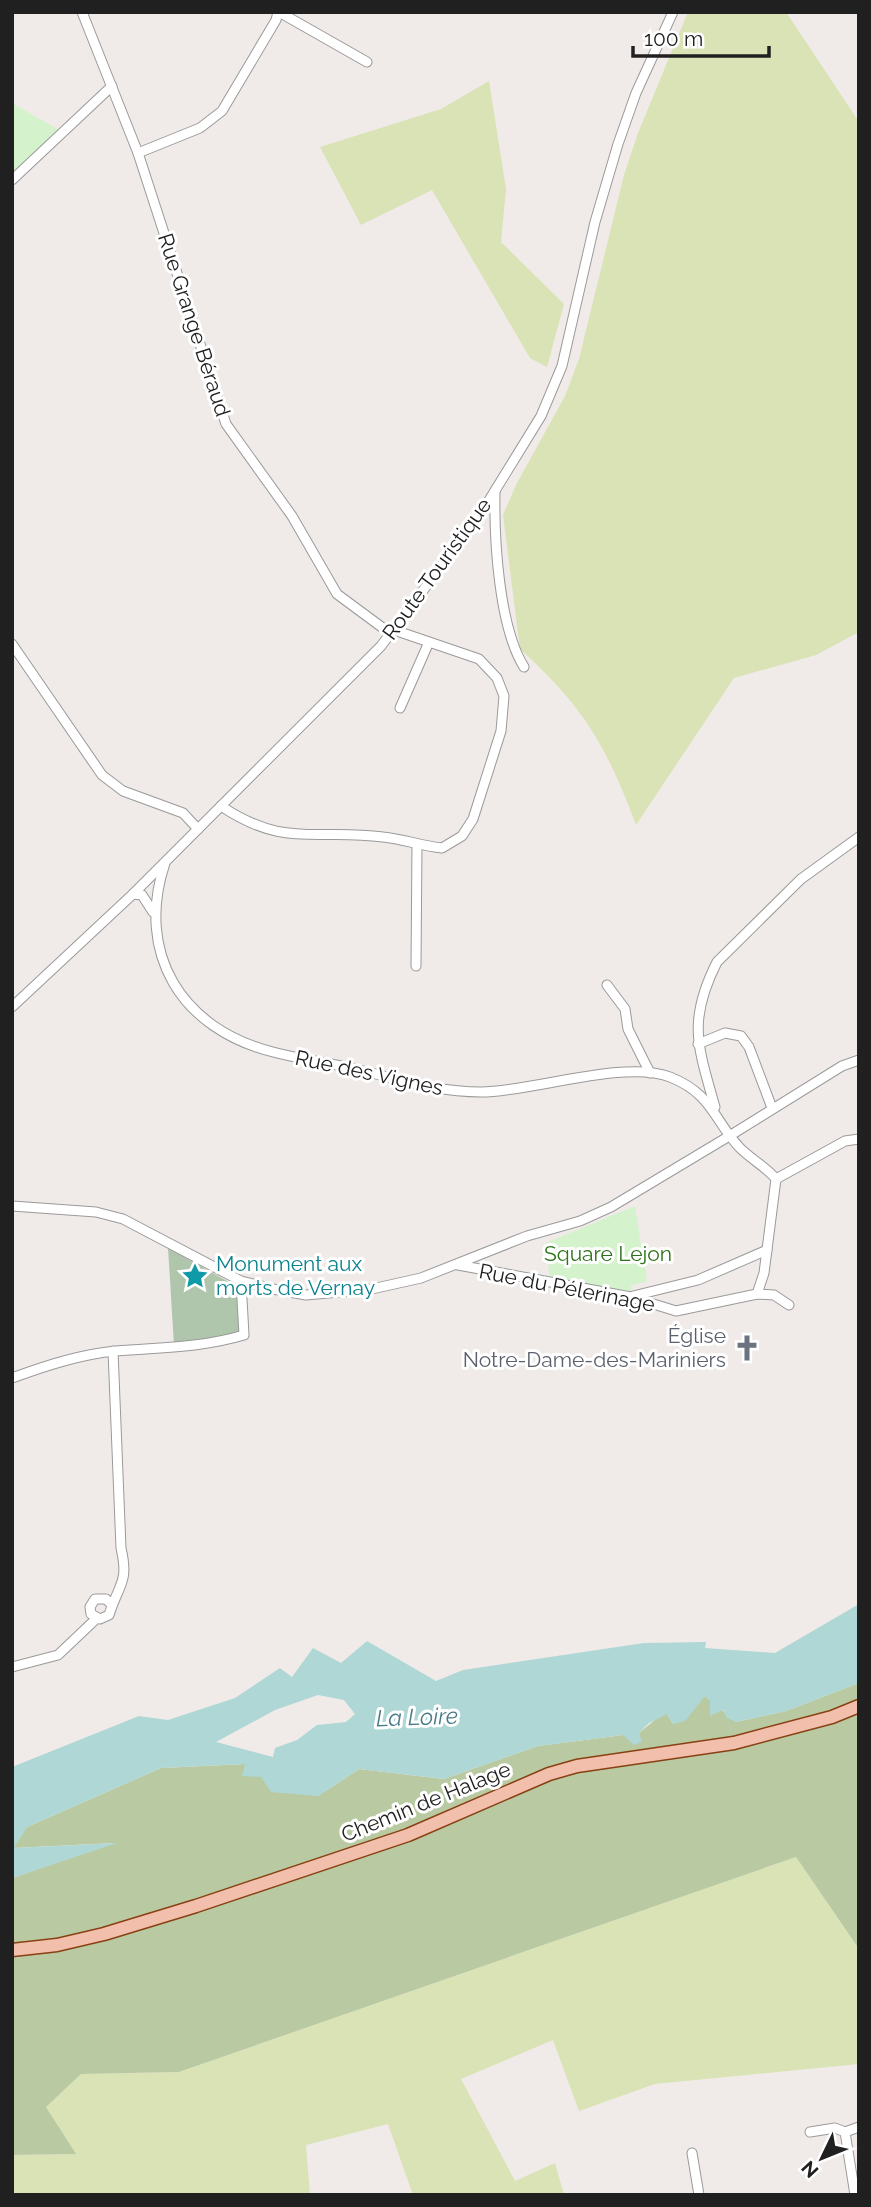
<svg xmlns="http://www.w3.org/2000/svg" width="871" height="2207" font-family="Raleway,sans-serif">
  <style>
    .grass { fill: #d9e3b5 }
    .forest { fill: #b9caa2 }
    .cemetery { fill: #b0c6ac }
    .park { fill: #d4f3cc }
    .water { fill: #aed7d5; fill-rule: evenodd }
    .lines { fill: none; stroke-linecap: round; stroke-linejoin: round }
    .minor-casing { stroke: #9a9a9a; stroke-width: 11 }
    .major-casing { stroke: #894013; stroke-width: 15 }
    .minor { stroke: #fff; stroke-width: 9 }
    .major { stroke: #f1bfac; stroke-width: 12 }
    .labels { text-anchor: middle; stroke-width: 6; stroke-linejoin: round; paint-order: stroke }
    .street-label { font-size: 21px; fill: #202020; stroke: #fff }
    .park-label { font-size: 21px; fill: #2d731a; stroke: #fff }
    .culture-label { font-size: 21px; fill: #0d838f; stroke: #fff; text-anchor: start }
    .worship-label { font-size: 21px; fill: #5b616d; stroke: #fff; text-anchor: end }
    .water-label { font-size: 23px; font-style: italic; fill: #4a7b87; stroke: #fff }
  </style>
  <rect width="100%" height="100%" fill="#f0ebe8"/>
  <!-- grass -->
  <g class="grass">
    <path d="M688 12H786L859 122V632L816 655 734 678 636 825C606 745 584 707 520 649L503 515 516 485 565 396 579 359 624 175 638 133Z"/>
    <path d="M489 81 506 189 501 242 564 304 547 367 530 358 432 190 361 225 320 147 441 109Z"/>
    <path d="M796 1857 859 1949V2064L655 2084 579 2111 553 2040 461 2079 515 2181 555 2163 564 2195H413L388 2124 306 2145 310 2195H12V2155L75 2154 46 2107 81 2074 179 2072Z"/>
  </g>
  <!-- forest -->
  <path class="forest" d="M859 1683V1949L796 1857 179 2072 81 2074 46 2107 76 2154 12 2155V1878L114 1843 13 1848 27 1827 161 1768 245 1764 261 1777 318 1796 359 1769 444 1779 538 1746 639 1733 662 1714H667L673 1724 705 1696 736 1722 786 1711Z"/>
  <!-- cemetery -->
  <path class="cemetery" d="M168 1248 236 1286 239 1331 210 1342 174 1345Z"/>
  <!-- park -->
  <g class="park">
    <path d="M12 103 59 130 12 173Z"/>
    <path d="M635 1206 647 1281 631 1286V1291L550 1279 546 1243Z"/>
  </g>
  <!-- water -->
  <path class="water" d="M859 1604V1683L786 1711 736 1722 727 1718 723 1710 710 1716V1701L705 1696 685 1721 673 1724 667 1714 649 1723 639 1733 642 1742 634 1745 623 1735 538 1746 444 1779 359 1769 318 1796 271 1792 261 1777 242 1776 245 1764 161 1768 27 1827 14 1848 117 1843 12 1878V1767L139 1716 168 1720 235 1698 280 1668 292 1677 313 1648 341 1663 367 1641 436 1681 463 1670 644 1643 706 1642 705 1648 775 1653ZM318 1695 344 1700 355 1714 346 1722 317 1725 297 1740 275 1748 273 1757 216 1742 275 1710Z"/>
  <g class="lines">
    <!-- minor casing -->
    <g class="minor-casing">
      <g id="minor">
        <path d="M82 12 138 153 226 424 292 516 337 594 391 634"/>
        <path d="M279 12 367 62"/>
        <path d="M138 153 200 128 222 111 276 20 278 12"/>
        <path d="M12 180 112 86"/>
        <path d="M495 492C494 540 499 627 524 667"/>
        <path d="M12 644 102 775 123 791 183 813 198 829"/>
        <path d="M400 708 429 642"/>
        <path d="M221 806C285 849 316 828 383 837 403 839 422 846 442 848L462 836 473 819 501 731 504 696 497 678 479 659 394 630"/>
        <path d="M165 863C135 953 181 1029 273 1052 299 1059 325 1062 351 1068 396 1078 435 1092 481 1092 532 1092 625 1059 670 1077 713 1094 714 1121 740 1148 751 1159 766 1167 776 1179L764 1273 757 1294"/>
        <path d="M133 894 142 895 153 912"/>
        <path d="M416 966 417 844"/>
        <path d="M607 985 625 1009 628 1029 650 1073"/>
        <path d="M12 1007 133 894 381 646 480 515 541 416 562 366 595 222 618 144 636 93 673 12"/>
        <path d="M698 1044 725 1033 741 1036 749 1047 772 1108"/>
        <path d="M715 1107C698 1047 687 1021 717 962L801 879 859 837"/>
        <path d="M776 1179 845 1141 859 1139"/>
        <path d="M12 1206 96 1212 123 1219 241 1281 273 1289 306 1295 372 1289 421 1278 527 1236 580 1221 611 1207 731 1135 842 1066 859 1060"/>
        <path d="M458 1265 631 1297 676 1311 757 1294 774 1295 789 1305"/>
        <path d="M633 1296 698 1280 767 1250"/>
        <path d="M12 1378C45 1366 81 1354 116 1351 162 1347 200 1348 244 1335L241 1281"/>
        <path d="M111 1604 106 1599H95L90 1607 91 1614 100 1619 109 1615C119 1583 129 1583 121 1548L113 1351"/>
        <path d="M12 1667 58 1655 97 1618"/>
        <path d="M810 2132 835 2128 845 2132 859 2127"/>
        <path d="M845 2132 855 2195"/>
        <path d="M692 2153 699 2195"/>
      </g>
    </g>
    <!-- major casing -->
    <g class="major-casing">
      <path id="major" d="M12 1950 57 1945 104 1934 196 1906 408 1835 549 1774 577 1766 734 1743 832 1717 859 1706"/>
    </g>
    <!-- minor -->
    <use href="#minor" class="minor"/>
    <!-- major -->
    <use href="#major" class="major"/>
  </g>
  <!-- icons -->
  <defs>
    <g id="sight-bare" transform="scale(2.1)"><path d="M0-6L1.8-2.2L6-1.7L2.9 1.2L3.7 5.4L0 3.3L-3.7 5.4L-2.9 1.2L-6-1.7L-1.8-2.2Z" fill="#0f9aa8" stroke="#fff" stroke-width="2.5" paint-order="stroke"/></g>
    <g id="church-bare" transform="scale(2.1)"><path d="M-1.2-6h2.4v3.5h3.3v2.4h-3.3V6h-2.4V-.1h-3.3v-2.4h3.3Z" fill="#6b7280" stroke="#fff" stroke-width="2.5" paint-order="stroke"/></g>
  </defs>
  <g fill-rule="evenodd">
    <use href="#sight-bare" x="195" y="1276"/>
    <use href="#church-bare" x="747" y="1348"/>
  </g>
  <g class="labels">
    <!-- street labels -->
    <g class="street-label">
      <text transform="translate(194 325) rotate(72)" y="7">Rue Grange Béraud</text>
      <text transform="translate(437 569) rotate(-54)" y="7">Route Touristique</text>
      <text transform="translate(369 1073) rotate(12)" y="7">Rue des Vignes</text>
      <text transform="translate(567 1288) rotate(11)" y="7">Rue du Pélerinage</text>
      <text transform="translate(426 1802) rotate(-22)" y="7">Chemin de Halage</text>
    </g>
    <!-- park labels -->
    <g class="park-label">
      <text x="608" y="1261">Square Lejon</text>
    </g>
    <!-- culture labels -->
    <g class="culture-label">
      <text x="216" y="1271">Monument aux<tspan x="216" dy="24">morts de Vernay</tspan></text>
    </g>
    <!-- worship labels -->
    <g class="worship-label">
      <text x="726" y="1343">Église<tspan x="726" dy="24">Notre-Dame-des-Mariniers</tspan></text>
    </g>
    <!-- water labels -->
    <g class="water-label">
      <text transform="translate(417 1717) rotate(-2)" y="8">La Loire</text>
    </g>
  </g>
  <!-- border -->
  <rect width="871" height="2207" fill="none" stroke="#202020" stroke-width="28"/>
  <!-- north arrow -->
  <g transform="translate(822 2158) rotate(227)" stroke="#ffffff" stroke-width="5" paint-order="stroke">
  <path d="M0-5L12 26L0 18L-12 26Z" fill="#202020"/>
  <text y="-10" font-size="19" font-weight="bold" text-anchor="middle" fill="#202020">N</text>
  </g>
  <!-- scale -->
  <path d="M633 46v10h136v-10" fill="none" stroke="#202020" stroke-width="3.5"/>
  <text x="644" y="46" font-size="21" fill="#202020" stroke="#ffffff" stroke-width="5" paint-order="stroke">100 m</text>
</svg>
